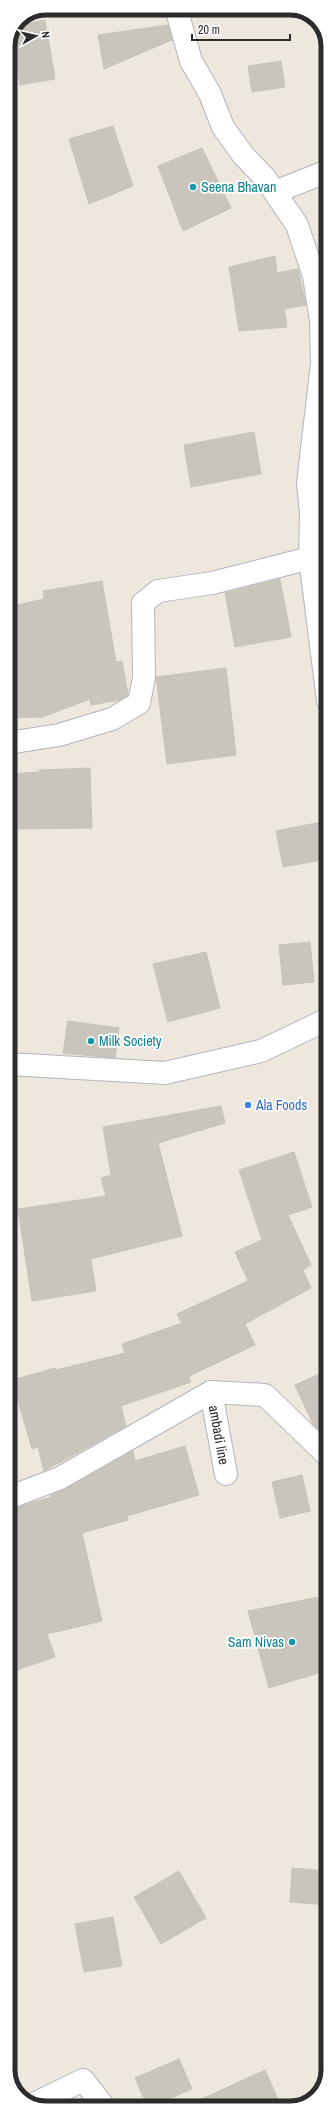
<svg xmlns="http://www.w3.org/2000/svg" width="336" height="2116" font-family="'Archivo Narrow',sans-serif">
  <style>
    .building { fill: #c9c5bc; stroke: #c8c3b8 }
    .lines { fill: none; stroke-linecap: round; stroke-linejoin: round }
    .minor-casing { stroke: #b2b4bf; stroke-width: 24 }
    .secondary-casing { stroke: #b2b4bf; stroke-width: 24 }
    .minor { stroke: #fff; stroke-width: 22 }
    .secondary { stroke: #fff; stroke-width: 22 }
    .culture-dot { fill: #0f9aa8; stroke: #fff; stroke-width: 1.5 }
    .shop-dot { fill: #3f7fe0; stroke: #fff; stroke-width: 1.5 }
    .labels { text-anchor: middle; stroke-width: 3.5; stroke-linejoin: round; paint-order: stroke }
    .culture-label { font-size: 14px; fill: #0d838f; stroke: #fff; text-anchor: start }
    .shop-label { font-size: 14px; fill: #366cbe; stroke: #fff; text-anchor: start }
    .street-label { font-size: 14px; fill: #2c2c2c; stroke: #fff }
    .rim { fill: none; stroke: #2c2c2c; stroke-width: 5 }
  </style>
  <rect width="100%" height="100%" fill="#ede7de"/>
  <!-- building -->
  <g class="building">
    <path d="M45 20 55 79 20 85 12 36 16 26Z"/>
    <path d="M168 25 172 40 104 69 98 35Z"/>
    <path d="M281 61 285 87 252 92 248 66Z"/>
    <path d="M113 126 133 186 89 204 69 139Z"/>
    <path d="M202 148 231 208 183 231 158 166Z"/>
    <path d="M275 256 277 273 298 269 306 305 284 309 287 327 239 331 229 267Z"/>
    <path d="M254 432 261 474 191 487 184 445Z"/>
    <path d="M280 579 291 637 235 647 225 593Z"/>
    <path d="M102 581 116 662 122 661 128 695 120 700 91 705 90 699 42 717 8 718V607L44 599 43 591Z"/>
    <path d="M226 668 236 755 167 764 156 677Z"/>
    <path d="M90 768 92 828 8 829V774L40 772 39 770Z"/>
    <path d="M321 822 328 859 283 867 276 831Z"/>
    <path d="M310 942 314 982 283 985 279 945Z"/>
    <path d="M206 952 220 1008 168 1022 153 964Z"/>
    <path d="M68 1021 119 1028 115 1058 63 1053Z"/>
    <path d="M221 1106 225 1123 158 1143 182 1236 91 1259 96 1291 32 1301 18 1209 106 1196 101 1178 111 1175 103 1127Z"/>
    <path d="M294 1152 312 1207 288 1215 311 1265 303 1270 311 1288 245 1324 255 1345 189 1376 191 1382 121 1406 126 1426 44 1471 38 1447 32 1449 12 1380 55 1368 56 1370 125 1353 122 1344 182 1323 177 1314 248 1281 235 1252 262 1240 239 1170Z"/>
    <path d="M328 1370V1439L313 1424 295 1385Z"/>
    <path d="M185 1446 199 1495 127 1516 128 1520 82 1533 102 1621 47 1634 55 1657 17 1670 8 1642V1510L51 1497V1495L66 1489 133 1451 135 1461Z"/>
    <path d="M302 1475 310 1511 280 1518 272 1482Z"/>
    <path d="M324 1596 328 1615V1670L269 1688 248 1611Z"/>
    <path d="M292 1868 328 1871V1905L290 1902Z"/>
    <path d="M179 1871 206 1918 161 1944 134 1897Z"/>
    <path d="M113 1917 122 1966 84 1972 75 1924Z"/>
    <path d="M179 2059 192 2089 148 2108 135 2078Z"/>
    <path d="M265 2070 282 2108H182Z"/>
  </g>
  <g class="lines">
    <!-- minor casing -->
    <g class="minor-casing">
      <g id="minor">
        <path d="M174 8 178 15 191 61 210 94 223 127 243 155 265 178 297 225 314 276 321 321 322 364 308 483 311 512 310 558 328 701"/>
        <path d="M275 192 328 171"/>
        <path d="M8 743 59 735 112 719 139 703 144 677 143 603 158 591 212 583 310 558"/>
        <path d="M226 1474 211 1392 265 1395 328 1456"/>
        <path d="M8 1498 60 1478 211 1392"/>
        <path d="M34 2104 83 2080 105 2108"/>
      </g>
    </g>
    <!-- secondary casing -->
    <g class="secondary-casing">
      <path id="secondary" d="M8 1064 165 1073 261 1051 328 1019"/>
    </g>
    <!-- minor -->
    <use href="#minor" class="minor"/>
    <!-- secondary -->
    <use href="#secondary" class="secondary"/>
  </g>
  <!-- markers -->
  <g class="culture-dot">
    <circle cx="193" cy="187" r="4"/>
    <circle cx="91" cy="1041" r="4"/>
    <circle cx="292" cy="1642" r="4"/>
  </g>
  <circle class="shop-dot" cx="248" cy="1105" r="4"/>
  <g class="labels">
    <!-- culture labels -->
    <g class="culture-label">
      <text x="201" y="192">Seena Bhavan</text>
      <text x="99" y="1046">Milk Society</text>
      <text x="284" y="1647" text-anchor="end">Sam Nivas</text>
    </g>
    <!-- shop labels -->
    <g class="shop-label">
      <text x="256" y="1110">Ala Foods</text>
    </g>
    <!-- street labels -->
    <g class="street-label">
      <text transform="translate(219 1435) rotate(80)" y="5">ambadi line</text>
    </g>
  </g>
  <!-- crop -->
  <path d="M0 0H336V2116H0ZM46 15H290A31 31 0 0 1 321 46V2070A31 31 0 0 1 290 2101H46A31 31 0 0 1 15 2070V46A31 31 0 0 1 46 15Z" fill="#fff" fill-rule="evenodd"/>
  <path class="rim" d="M46 15H290A31 31 0 0 1 321 46V2070A31 31 0 0 1 290 2101H46A31 31 0 0 1 15 2070V46A31 31 0 0 1 46 15Z"/>
  <!-- north arrow -->
  <g transform="translate(36 36) rotate(82)" stroke="#ffffff" stroke-width="3" paint-order="stroke">
  <path d="M0-3L7 15L0 10L-7 15Z" fill="#2c2c2c"/>
  <text y="-6" font-size="11" font-weight="bold" text-anchor="middle" fill="#2c2c2c">N</text>
  </g>
  <!-- scale -->
  <path d="M192 34v6h98v-6" fill="none" stroke="#2c2c2c" stroke-width="2"/>
  <text x="198" y="34" font-size="12" fill="#2c2c2c" stroke="#ffffff" stroke-width="3" paint-order="stroke">20 m</text>
</svg>
